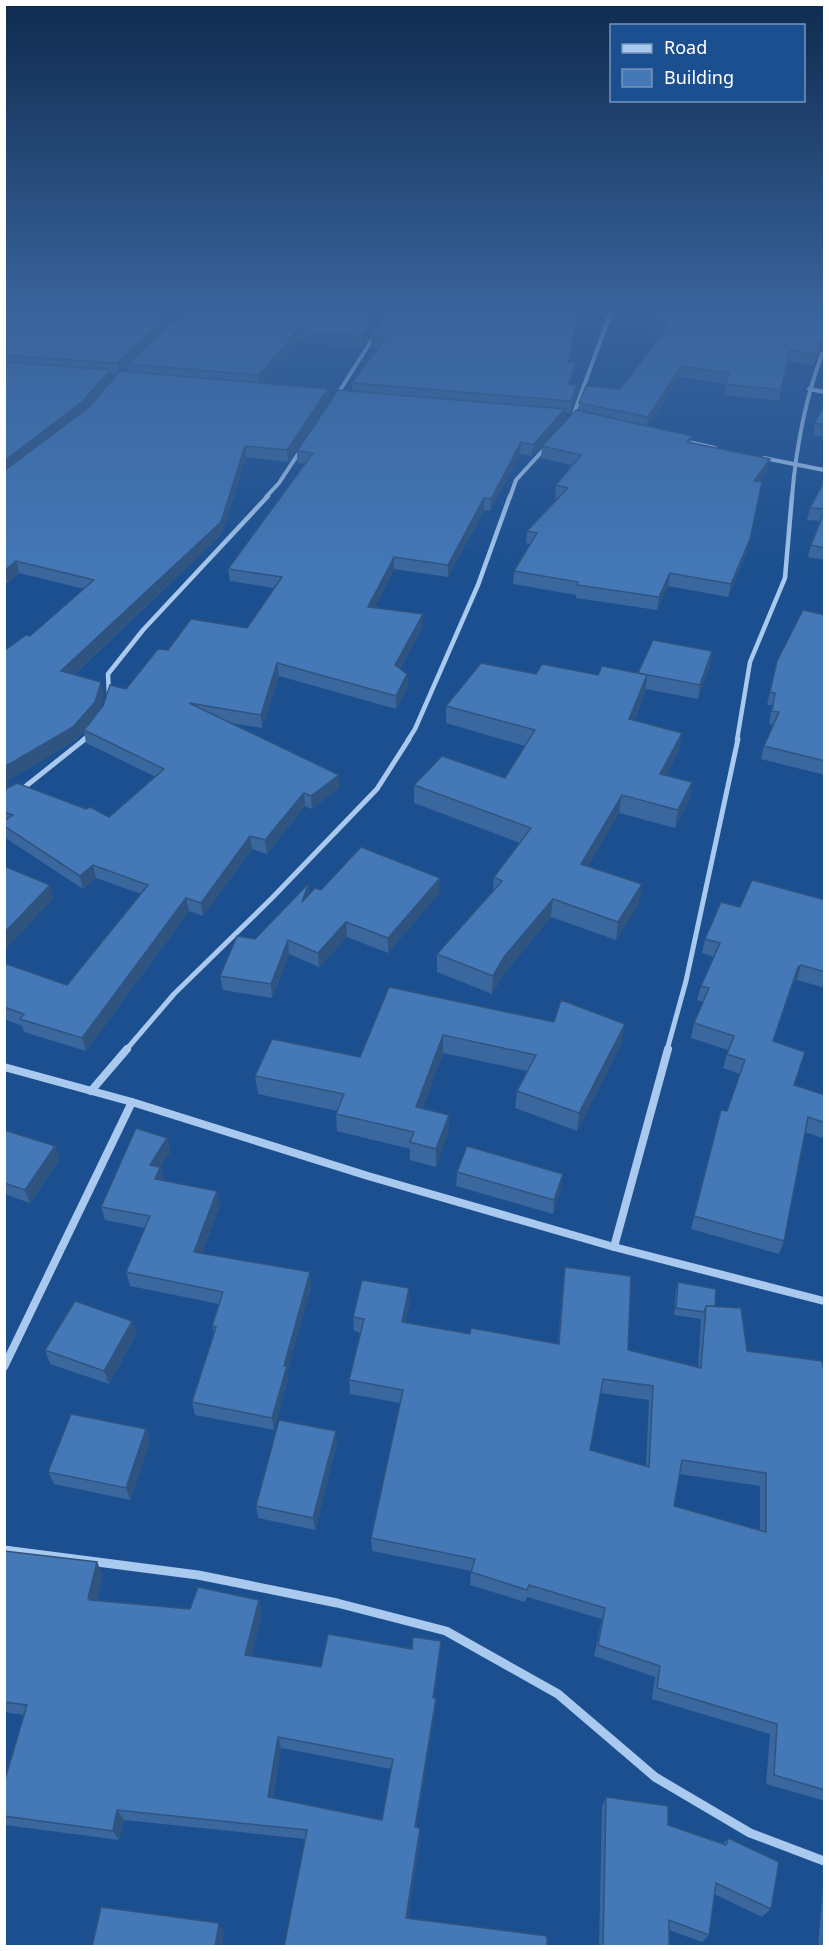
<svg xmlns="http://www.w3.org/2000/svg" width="829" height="1951" font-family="'Noto Sans',sans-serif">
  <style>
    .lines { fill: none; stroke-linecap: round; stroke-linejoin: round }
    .street-far4 { stroke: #a9c9ee; stroke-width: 4 }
    .street-far3 { stroke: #a9c9ee; stroke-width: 4.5 }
    .street-far2 { stroke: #a9c9ee; stroke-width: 5 }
    .street-far1 { stroke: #a9c9ee; stroke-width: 8 }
    .street { stroke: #a9c9ee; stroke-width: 9 }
    .wall { fill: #3a679d; fill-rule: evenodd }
    .shaded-wall { fill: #305480 }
    .building { fill: #4478b7; stroke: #305480; stroke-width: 1.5; fill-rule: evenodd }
  </style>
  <rect width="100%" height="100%" fill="#1b4f8f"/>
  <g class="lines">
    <!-- street-far4 -->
    <g class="street-far4">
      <path d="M809 389 824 392"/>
      <path d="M337 395 375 335"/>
      <path d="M573 416 613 306"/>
      <path d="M684 441 715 448"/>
      <path d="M764 458 824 470"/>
      <path d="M266 497 279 483 302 448"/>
      <path d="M510 497 516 480 547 446"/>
      <path d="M792 497C796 448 805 400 822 354"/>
    </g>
    <!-- street-far3 -->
    <g class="street-far3">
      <path d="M109 696 108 674 143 630 268 496"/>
      <path d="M83 740 90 734"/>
      <path d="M408 740 415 729 478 585 510 496"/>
      <path d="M737 740 750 662 785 578 792 496"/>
    </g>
    <!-- street-far2 -->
    <g class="street-far2">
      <path d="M21 790 85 739"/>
      <path d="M126 1050 174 994 272 898 377 789 409 739"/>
      <path d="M667 1050 686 981 738 739"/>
    </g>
    <!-- street-far1 -->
    <g class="street-far1">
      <path d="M4 1067 132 1102 368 1176 614 1247 824 1301"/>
      <path d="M91 1091 127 1049"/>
      <path d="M614 1247 668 1049"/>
      <path d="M4 1367 132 1102"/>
    </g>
    <!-- street -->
    <path class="street" d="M4 1550 198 1575 337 1603 446 1631 558 1694 655 1777 750 1833 824 1861"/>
  </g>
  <!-- wall -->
  <g class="wall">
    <path d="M4 306H387L362 347 297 342 262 383 328 389 329 400 288 462 246 457 222 534 74 675 104 695 99 712 126 689 168 650 247 628 274 588 230 581 228 569 305 464 297 463V451L352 391V383L378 348 371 347V337L390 306H609L605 317 580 314 569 362 576 363 575 374 571 384 577 385 576 396 570 413 565 412 564 420 532 456 520 454 490 511 484 510 448 577 394 569 375 607 423 614V626L400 669 407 674 408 687 396 709 279 676 262 728 229 723 339 788 312 809 305 806 267 854 252 849 203 916 189 911 86 1051 24 1032 22 1026 4 1019V963L67 985 141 894 96 878 83 889 4 837V651L30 636 84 589 19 573 8 583 4 582ZM128 365 129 372 121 371ZM110 373 118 374 112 381ZM84 731 86 743 156 777 109 817 9 787 7 781 76 740Z"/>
    <path d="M825 306V352L824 350 819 351 814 365 787 361 779 401 724 395 726 384 680 377 648 426 692 436 691 443 767 471 760 482 747 552 728 597 668 586 657 610 576 598V595L513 584 514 571 530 544 526 543 527 531 558 498H555L556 485 572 465 541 458 542 446 579 410V403L620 389 658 339 660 332 652 331 653 324 613 319 614 308Z"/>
    <path d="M825 355V366H822Z"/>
    <path d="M825 402V437L813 435 815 423Z"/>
    <path d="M825 480V560L808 557 811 545 820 521 807 520 810 508Z"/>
    <path d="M825 615V775L761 759 764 746 773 725 769 724 772 705H767L777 661Z"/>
    <path d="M712 651 710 665 698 699 645 689V693L634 721 679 751 666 775 692 782 689 800 675 828 619 813 588 866 639 903 616 940 551 917 503 975 492 994 437 972V954L493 891 494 877 520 843 414 803V785L505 778 525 746 446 723V706L598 675 638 674Z"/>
    <path d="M321 890 439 893 388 953 347 937 319 967 289 954 272 998 223 990 220 976 255 939 310 894Z"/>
    <path d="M825 900V988L797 980 794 981 773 1042 794 1086 825 1095V1139L805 1132 784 1241 779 1254 691 1229 721 1110 727 1111 740 1074 723 1068 728 1050 691 1038 694 1023 703 1002 697 1000 701 986 714 957 702 953 705 939 740 907Z"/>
    <path d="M389 987 622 1042 577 1131 515 1108 517 1091 527 1071 443 1053 422 1109 449 1115 448 1133 436 1167 410 1160V1149L337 1131 336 1114 337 1111 258 1094 255 1076 360 1057Z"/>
    <path d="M4 1130 55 1146 59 1160 30 1203 4 1194Z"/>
    <path d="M167 1138 170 1152 160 1167 164 1181 220 1205 202 1253 311 1286 287 1372 288 1379 274 1430 195 1415 192 1402 214 1334 212 1326 219 1304 130 1286 126 1272 145 1228 105 1220 101 1207Z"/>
    <path d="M457 1172 561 1188 553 1214 456 1186Z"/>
    <path d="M565 1267 628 1350 698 1367 701 1319 674 1315 676 1289 678 1282 715 1306 747 1351 825 1374V1801L766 1784 770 1734 652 1699 655 1677 594 1656 602 1619 527 1597 525 1602 470 1585 471 1571 372 1551 371 1538 400 1403 350 1394 349 1380 361 1333 354 1331 353 1317 410 1302 405 1322 470 1334 558 1344 563 1282ZM600 1393 649 1400 646 1466 590 1450ZM679 1474 760 1486V1530L674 1506Z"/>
    <path d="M132 1321 136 1334 109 1384 50 1364 45 1350Z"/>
    <path d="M146 1429 150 1442 130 1500 54 1484 48 1472Z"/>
    <path d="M337 1443 315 1530 258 1518 256 1506Z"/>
    <path d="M4 1551 103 1575 97 1600 190 1609 259 1600 262 1613 251 1656 321 1667 412 1649 441 1641 440 1654 434 1698H436L435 1710 416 1827 420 1837 408 1918 284 1947 305 1839 124 1820 119 1840 5 1825 4 1783 24 1715 4 1712ZM281 1748 391 1769 382 1820 273 1798Z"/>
    <path d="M606 1797 668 1825 723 1844 728 1838 771 1909 762 1917 714 1894 709 1935 702 1942 669 1930V1947H599L602 1807Z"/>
    <path d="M825 1884V1947H818L823 1886Z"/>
  </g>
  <!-- shaded-wall -->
  <g class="shaded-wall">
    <path d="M178 306H190L118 374 117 363Z"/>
    <path d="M380 306H387L362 347V336Z"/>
    <path d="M581 306 580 314 567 373 568 362Z"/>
    <path d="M606 306H609L605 317 606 307Z"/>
    <path d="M297 331V342L259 386V375Z"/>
    <path d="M825 340 824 350 819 351 814 365 816 354 821 341Z"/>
    <path d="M576 363 575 374 567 395 568 384Z"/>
    <path d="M681 366 680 377 647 428 648 417Z"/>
    <path d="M110 370 112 381 85 412 4 474V461Z"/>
    <path d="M577 385 576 396 570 413 571 401Z"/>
    <path d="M328 389 329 400 288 462 287 450Z"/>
    <path d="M565 409 564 420 532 456 533 445Z"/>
    <path d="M521 442 520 454 490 511 491 499Z"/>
    <path d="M245 446 246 457 222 534 64 684 61 671Z"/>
    <path d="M770 459 767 471 752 493 754 481Z"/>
    <path d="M762 482 747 552 728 597 731 584Z"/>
    <path d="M484 498V510L448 577V565Z"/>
    <path d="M394 557V569L369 619 368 607Z"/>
    <path d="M16 561 19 573 8 583 4 571Z"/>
    <path d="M670 573 668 586 657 610 659 597Z"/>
    <path d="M423 614V626L395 678V665Z"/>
    <path d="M712 651 710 665 698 699 700 685Z"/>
    <path d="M277 663 279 676 262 728 261 715Z"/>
    <path d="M407 674 408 687 396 709V696Z"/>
    <path d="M647 675 645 693 627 737 629 719Z"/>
    <path d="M101 682 104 695 98 715 76 740 7 781 10 792 4 796V767Z"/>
    <path d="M682 733 679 751 657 792 660 774Z"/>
    <path d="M339 775V788L312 809 311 796Z"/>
    <path d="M692 782 689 800 675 828 678 810Z"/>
    <path d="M304 793 305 806 267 854 265 840Z"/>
    <path d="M622 795 619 813 579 882 581 864Z"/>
    <path d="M250 836 252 849 203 916 201 903Z"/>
    <path d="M93 865 96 878 83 889 80 876Z"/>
    <path d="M440 878 439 893 388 953V938Z"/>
    <path d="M309 883 310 898 302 902Z"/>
    <path d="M642 884 639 903 616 940 618 922Z"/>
    <path d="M50 885 54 898 4 951V933Z"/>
    <path d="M186 898 189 911 86 1051 82 1038Z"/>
    <path d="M553 899 551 917 503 975 492 994 493 976 504 957Z"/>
    <path d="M346 922 347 937 319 967 318 953Z"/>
    <path d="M288 940 289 954 272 998 271 984Z"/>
    <path d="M801 965 797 980 794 981 768 1056 798 967Z"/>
    <path d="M625 1024 622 1042 577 1131 579 1113Z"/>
    <path d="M443 1035V1053L416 1125V1107Z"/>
    <path d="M449 1115 448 1133 436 1167V1149Z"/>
    <path d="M167 1138 170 1152 160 1167 164 1181 158 1193 150 1165Z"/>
    <path d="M55 1146 59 1160 30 1203 25 1190Z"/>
    <path d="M563 1174 561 1188 553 1214 554 1200Z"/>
    <path d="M217 1191 220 1205 197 1266 194 1252Z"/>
    <path d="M310 1272 311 1286 287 1372 288 1379 274 1430 272 1418 284 1366Z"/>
    <path d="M409 1288 410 1302 402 1336V1322Z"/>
    <path d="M132 1321 136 1334 109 1384 104 1371Z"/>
    <path d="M146 1429 150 1442 130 1500 126 1488Z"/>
    <path d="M336 1431 337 1443 315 1530 313 1518Z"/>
    <path d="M97 1562 103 1575 94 1611 88 1598Z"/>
    <path d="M259 1600 262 1613 248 1667 245 1655Z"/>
    <path d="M441 1641 440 1654 433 1709V1698Z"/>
    <path d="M436 1698 435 1710 415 1836V1827Z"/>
    <path d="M278 1737 281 1748 271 1807 268 1797Z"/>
    <path d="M117 1810 124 1820 119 1840 113 1831Z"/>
    <path d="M420 1828V1837L407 1926 406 1918Z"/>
    <path d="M219 1923 224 1932 222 1947H215Z"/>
  </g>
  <!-- building -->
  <g class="building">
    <path d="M4 306H178L117 363 4 355Z"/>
    <path d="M189 306H380L362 336 297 331 259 375 128 364Z"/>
    <path d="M390 306H581L568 362 576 363 568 384 577 385 571 401 352 383 386 338 371 337Z"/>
    <path d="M615 306H825V340L821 341 816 354 789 350 781 390 726 384 729 373 681 366 648 417 579 403 586 386 620 389 663 333H659L669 322 653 320 657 314 614 308Z"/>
    <path d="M4 362 110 370 83 401 4 461Z"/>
    <path d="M120 371 328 389 287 450 245 446 221 522 61 671 101 682 95 702 73 727 4 767V651L26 635 30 636 94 580 16 561 4 571V471L89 407Z"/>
    <path d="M338 390 565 409 533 445 521 442 491 499 484 498 448 565 394 557 368 607 423 614 395 665 407 674 396 696 277 663 261 715 189 703 339 775 311 796 304 793 265 840 250 836 201 903 186 898 82 1038 20 1019 24 1014 4 1007V963L67 985 148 885 93 865 80 876 4 826V821L13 815 4 812V790L17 783 86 809 90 807 109 817 164 769 84 730 103 706 110 685 126 689 158 649 168 650 191 619 247 628 282 577 228 569 313 453 297 451Z"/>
    <path d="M825 402V425L815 423Z"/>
    <path d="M576 410 692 436 687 442 770 459 754 481 762 482 750 539 731 584 670 573 659 597 577 585 578 582 514 571 537 533 527 531 568 488 556 485 581 455 542 446Z"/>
    <path d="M825 480V509L810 508Z"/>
    <path d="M825 510V548L811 545Z"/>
    <path d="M803 610 825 615V761L764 746 779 712 772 711 775 693 770 692 777 661Z"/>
    <path d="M653 640 712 651 700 685 638 673Z"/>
    <path d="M481 663 536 674 542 664 598 675 602 666 647 675 629 719 682 733 660 774 692 782 678 810 622 795 581 864 642 884 618 922 553 899 504 957 493 976 437 954 502 881 494 877 531 828 414 785 442 756 505 778 535 730 446 706Z"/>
    <path d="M361 847 440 878 388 938 346 922 318 953 288 940 271 984 220 976 237 936 255 939 309 883 302 902 315 888 321 890Z"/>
    <path d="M4 866 50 885 4 933Z"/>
    <path d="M752 880 825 900V972L801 965 798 967 773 1041 805 1052 794 1085 825 1095V1123L808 1117 784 1241 694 1216 721 1110 727 1111 745 1060 727 1054 734 1036 694 1023 709 988 701 986 720 943 705 939 721 902 740 907Z"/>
    <path d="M389 987 554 1022 561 1000 625 1024 579 1113 517 1091 536 1055 443 1035 416 1107 449 1115 436 1149 410 1142 414 1132 336 1114 344 1094 255 1076 272 1039 360 1057Z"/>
    <path d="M136 1128 167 1138 150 1165 160 1167 155 1179 217 1191 194 1252 310 1272 284 1366H287L272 1418 192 1402 216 1327 212 1326 223 1292 126 1272 150 1216 101 1207Z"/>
    <path d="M4 1130 55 1146 25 1190 4 1183Z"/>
    <path d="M467 1146 563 1174 554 1200 457 1172Z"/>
    <path d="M565 1267 631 1276 628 1350 701 1368 706 1306 741 1308 747 1351 822 1361 825 1374V1790L774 1775 777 1724 657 1688 660 1666 598 1645 605 1608 529 1585 527 1590 471 1572 475 1559 371 1538 403 1390 349 1380 364 1319 353 1317 362 1280 409 1288 402 1322 470 1334 471 1328 559 1344ZM603 1379 653 1386 649 1467 590 1450ZM682 1460 766 1473V1532L674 1506Z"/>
    <path d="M678 1282 716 1289 715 1306H706L704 1312 676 1308Z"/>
    <path d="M75 1301 132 1321 104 1371 45 1350Z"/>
    <path d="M71 1414 146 1429 126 1488 48 1472Z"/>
    <path d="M279 1420 336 1431 313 1518 256 1506Z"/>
    <path d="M4 1551 97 1562 88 1598 90 1600 190 1609 198 1587 259 1600 245 1655 321 1667 328 1634 412 1649 413 1637 441 1641 433 1698H436L415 1827 420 1828 406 1918 547 1936V1947H284L307 1830 117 1810 113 1831 4 1816V1783L27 1705 4 1702ZM278 1737 393 1759 382 1820 268 1797Z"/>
    <path d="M606 1797 668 1806V1825L726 1845 728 1838 779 1862 771 1909 716 1883 709 1935 669 1920V1947H603Z"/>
    <path d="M101 1907 219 1923 215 1947H92Z"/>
  </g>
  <!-- sky -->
  <linearGradient id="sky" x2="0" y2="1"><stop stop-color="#0f2b4f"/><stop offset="0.53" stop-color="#39639b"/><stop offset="1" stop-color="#39639b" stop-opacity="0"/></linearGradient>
  <rect width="829" height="579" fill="url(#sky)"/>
  <!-- border -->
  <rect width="829" height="1951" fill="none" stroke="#ffffff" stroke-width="12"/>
  <!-- legend -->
  <rect x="610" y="24" width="195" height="78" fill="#1b4f8f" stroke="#7695bc" stroke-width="1.5"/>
  <rect x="622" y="44" width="30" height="9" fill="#a9c9ee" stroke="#7695bc" stroke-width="1.5"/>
  <text x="664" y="54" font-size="18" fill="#ffffff">Road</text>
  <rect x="622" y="69" width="30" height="18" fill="#4478b7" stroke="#7695bc" stroke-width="1.5"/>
  <text x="664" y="84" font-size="18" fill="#ffffff">Building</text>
</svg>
